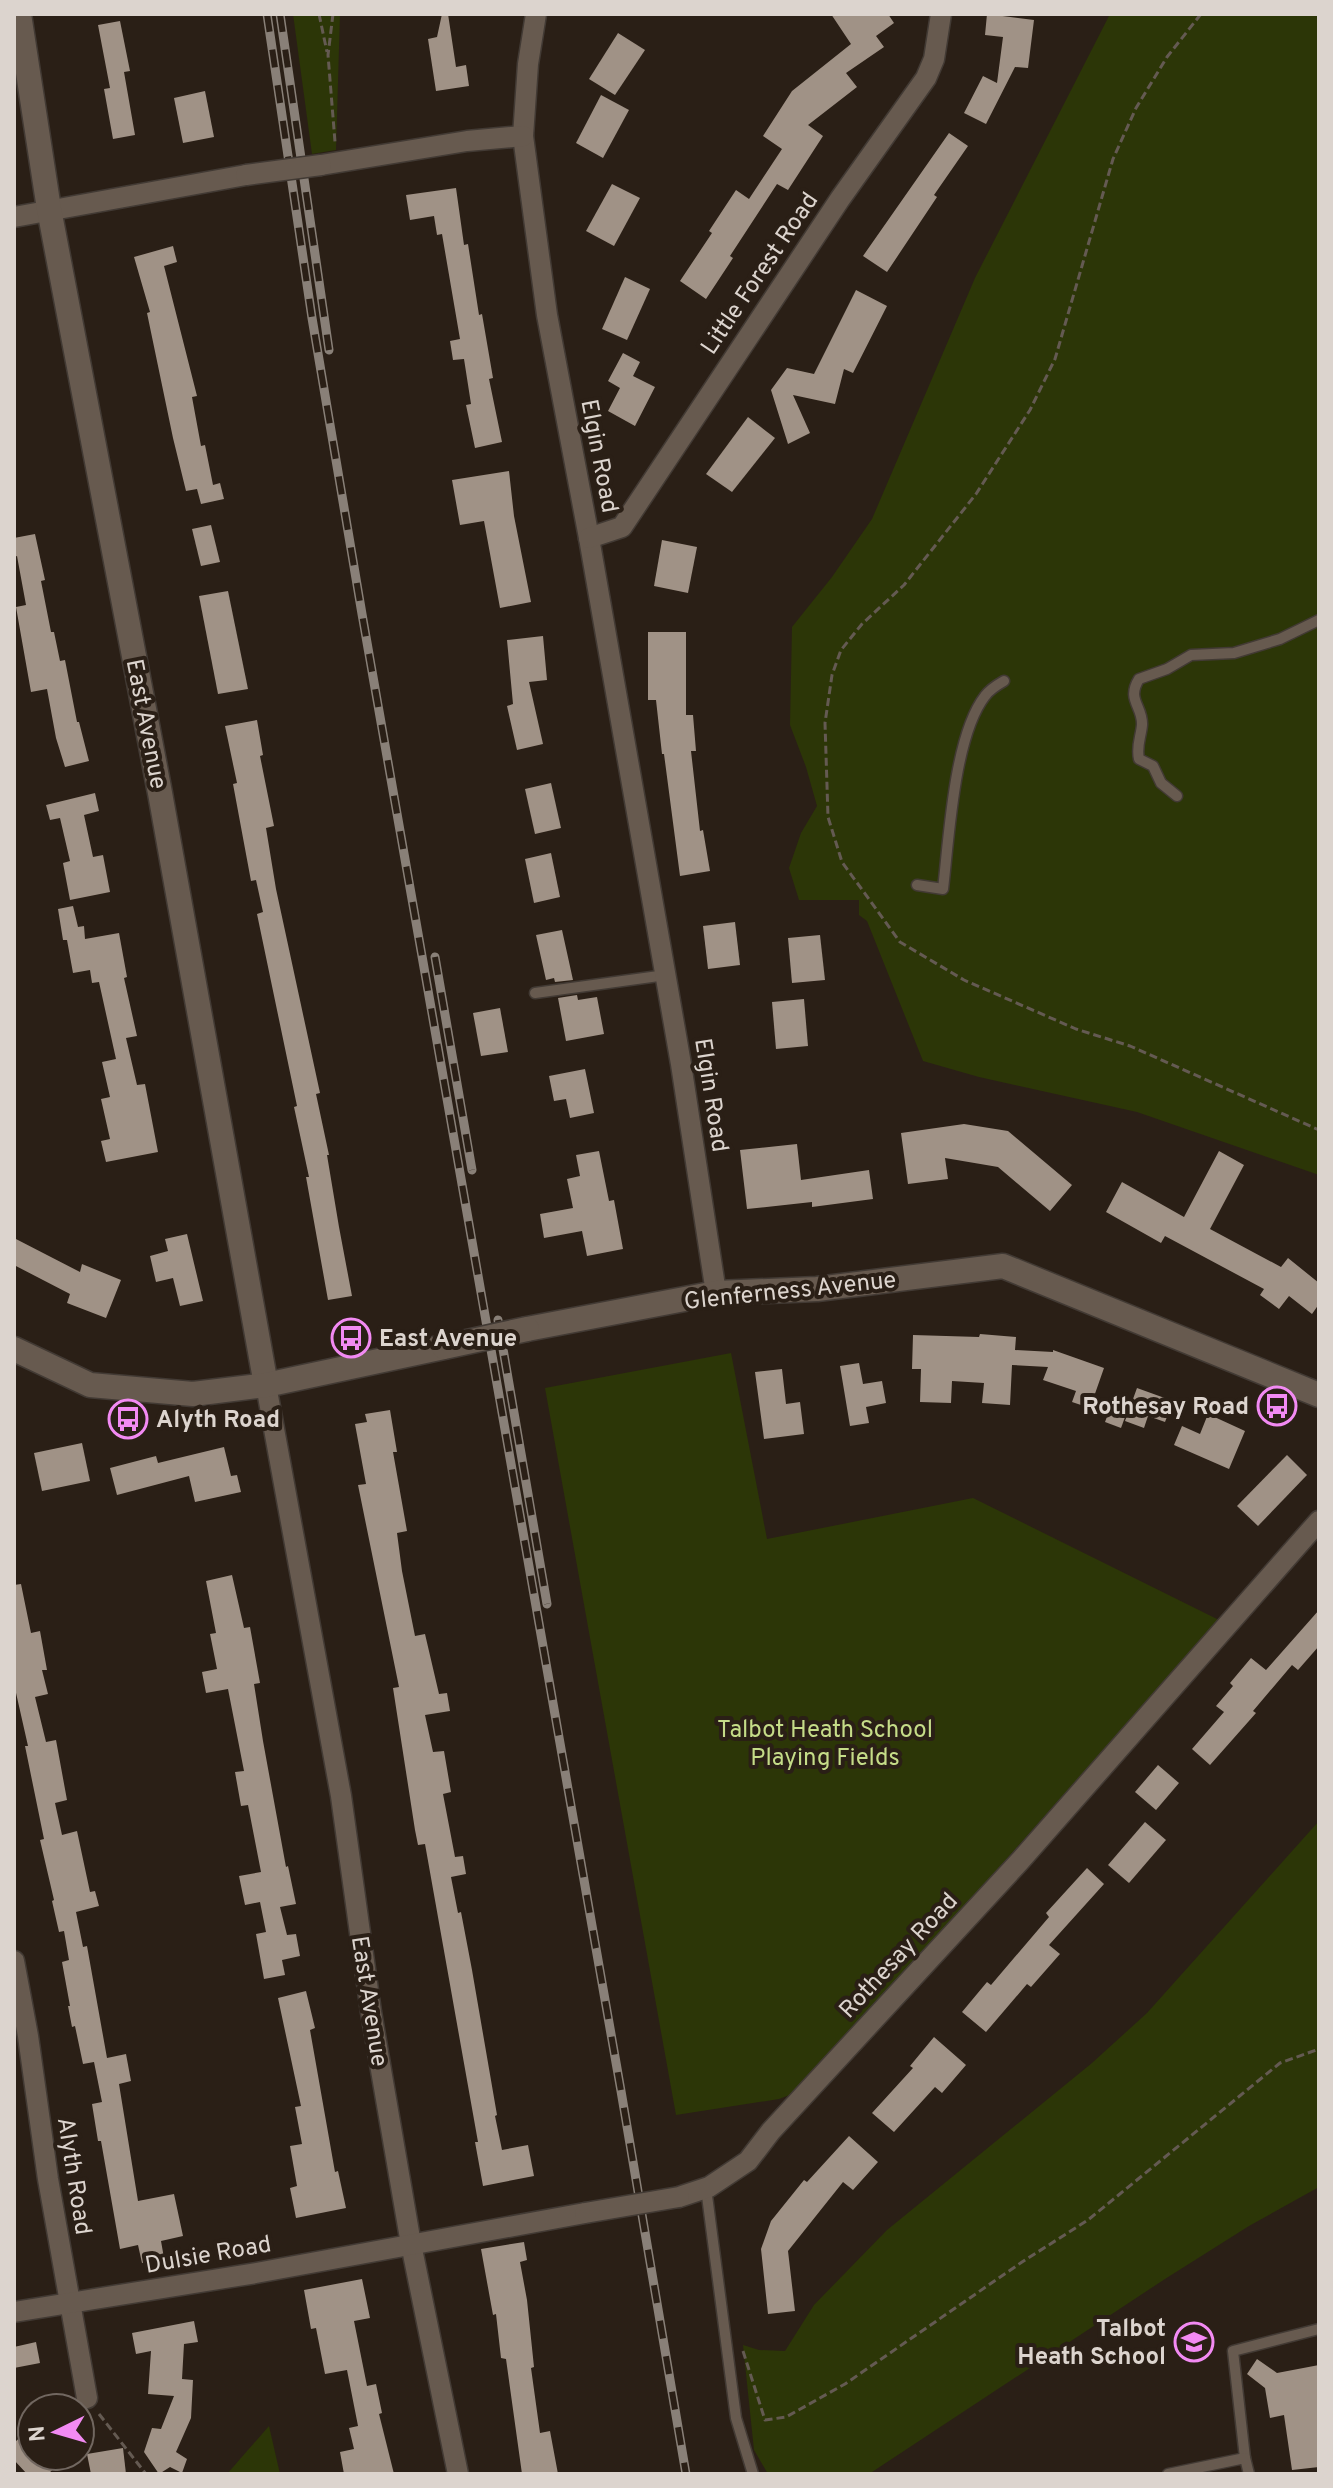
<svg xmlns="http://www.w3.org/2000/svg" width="1333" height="2488" font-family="Overpass,sans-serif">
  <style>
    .green { fill: #2c3607 }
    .building { fill: #a09286 }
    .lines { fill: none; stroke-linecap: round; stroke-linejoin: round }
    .lane-casing { stroke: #423a34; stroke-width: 13 }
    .street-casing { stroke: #423a34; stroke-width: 23 }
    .secondary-casing { stroke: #423a34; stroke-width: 27 }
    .path { stroke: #645a52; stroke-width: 3; stroke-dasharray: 8 4; stroke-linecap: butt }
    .lane { stroke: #675a4f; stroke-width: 10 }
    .street { stroke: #675a4f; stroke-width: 20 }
    .secondary { stroke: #675a4f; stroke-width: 24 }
    .rail-casing { stroke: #898078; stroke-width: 9 }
    .rail { stroke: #2a1f16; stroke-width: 6; stroke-dasharray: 18; stroke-linecap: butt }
    .street-bridge-casing { stroke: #423a34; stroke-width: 23; stroke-linecap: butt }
    .secondary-bridge-casing { stroke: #423a34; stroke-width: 27; stroke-linecap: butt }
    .street-bridge { stroke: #675a4f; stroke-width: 20 }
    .secondary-bridge { stroke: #675a4f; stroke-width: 24 }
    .labels { text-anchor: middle; stroke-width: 8; stroke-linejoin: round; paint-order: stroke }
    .street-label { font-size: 24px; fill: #dcd4ce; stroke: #2a1f16 }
    .poi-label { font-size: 24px; font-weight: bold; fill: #dcd4ce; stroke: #2a1f16; text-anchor: start }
    .park-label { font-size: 24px; fill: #c5dc88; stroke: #2a1f16 }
  </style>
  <rect width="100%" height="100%" fill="#2a1f16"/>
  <!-- green -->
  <g class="green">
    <path d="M293 14H340L336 150 312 154Z"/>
    <path d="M1110 14H1319V1175L1137 1112 979 1077 923 1061 867 921 859 915V900H799L789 868 801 833 817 806 806 767 790 725 792 627 832 577 872 519 975 278Z"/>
    <path d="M731 1353 767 1539 973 1498 1219 1620 800 2091 779 2099 676 2115 545 1388Z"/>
    <path d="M1319 1821V2187L1249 2226 1165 2279 869 2474H768L754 2450 743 2345 759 2350 785 2351 814 2305 887 2230 1092 2063 1147 2013Z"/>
    <path d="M269 2426 280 2474H227Z"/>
  </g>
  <!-- building -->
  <g class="building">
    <path d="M442 14H448L456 67 466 65 469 86 436 91 428 39 437 37Z"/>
    <path d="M831 14H888L894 23 876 36 884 47 846 73 857 87 808 125 823 136 788 190 777 184 730 256 733 258 706 299 680 281 712 233 709 231 736 190 749 199 782 149 763 136 792 91 851 44Z"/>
    <path d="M987 14 1034 20 1028 68 1015 67 986 124 964 113 983 76 997 83 1003 37 985 35Z"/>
    <path d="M120 21 130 71 124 72 135 135 113 139 104 89 110 88 98 25Z"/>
    <path d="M618 33 645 50 615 95 589 79Z"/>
    <path d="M205 91 214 137 183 143 174 98Z"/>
    <path d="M601 95 629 110 603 158 576 143Z"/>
    <path d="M949 133 968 146 934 195 937 197 887 272 863 256Z"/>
    <path d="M612 184 640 198 614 246 586 231Z"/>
    <path d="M456 188 464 245 468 244 479 315 482 314 493 378 489 379 502 442 475 448 466 405 471 404 464 359 453 360 450 341 460 339 442 234 437 235 434 216 410 220 406 195Z"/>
    <path d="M173 246 177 262 164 266 197 396 192 397 201 446 205 445 213 485 220 483 224 499 201 504 197 489 186 491 173 438 147 313 150 312 134 257Z"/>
    <path d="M625 277 650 289 627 340 602 329Z"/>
    <path d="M856 290 887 306 853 373 844 369 835 404 793 395 810 433 788 444 771 390 787 368 814 374Z"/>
    <path d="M623 353 640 362 633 376 655 387 635 426 608 411 620 388 608 381Z"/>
    <path d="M748 417 775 438 732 492 706 474Z"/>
    <path d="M509 471 514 516 531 602 500 608 484 521 460 525 452 480Z"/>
    <path d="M211 525 220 562 201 566 192 529Z"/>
    <path d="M35 534 45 580 41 581 51 632H54L60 661 65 660 77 722H79L89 761 65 767 56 738 47 689 31 692 16 607 26 605 17 556 14 557V538Z"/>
    <path d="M662 540 697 547 688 593 654 586Z"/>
    <path d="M228 591 248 689 218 694 199 596Z"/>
    <path d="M648 632H686V715H693L696 751H691L700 831 703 830 710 871 680 876 664 754H662L656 700H648Z"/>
    <path d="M543 636 547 680 529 682 543 744 517 750 507 706 513 704 507 640Z"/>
    <path d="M257 720 263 755 260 756 274 826 266 828 276 889 320 1093 316 1094 329 1155H327L339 1227 352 1296 328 1300 306 1177H309L294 1107 297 1106 257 914 263 912 256 880 251 881 233 784 237 783 225 726Z"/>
    <path d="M551 783 561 828 535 834 525 789Z"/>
    <path d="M95 793 99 811 84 815 93 857 103 855 110 892 70 900 63 863 70 861 60 818 50 820 46 805Z"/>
    <path d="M551 853 560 897 534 903 525 859Z"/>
    <path d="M73 906 78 927 84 926 85 939 119 933 127 977 124 978 137 1036 126 1038 137 1085 145 1084 158 1152 106 1162 101 1141 110 1139 101 1099 110 1097 102 1062 116 1059 99 982 92 983 90 970 73 973 67 940H63L58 909Z"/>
    <path d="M735 922 740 965 708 969 703 926Z"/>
    <path d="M562 930 573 980 555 982 554 978 546 980 536 935Z"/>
    <path d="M820 935 825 980 792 983 788 938Z"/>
    <path d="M577 995 578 1000 597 997 604 1034 566 1041 558 998Z"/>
    <path d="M804 999 808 1046 776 1049 772 1002Z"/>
    <path d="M500 1008 508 1052 481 1056 473 1013Z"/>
    <path d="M585 1069 594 1113 570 1118 566 1099 554 1101 549 1076Z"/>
    <path d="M964 1124 1008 1131 1072 1185 1050 1211 998 1167 945 1158 948 1179 908 1184 901 1133Z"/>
    <path d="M797 1144 801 1180 869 1170 873 1199 812 1207V1202L747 1209 740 1150Z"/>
    <path d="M599 1151 609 1201 614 1200 623 1249 587 1256 582 1231 544 1238 540 1214 573 1208 567 1179 580 1176 576 1155Z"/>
    <path d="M1219 1151 1244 1165 1210 1229 1281 1267 1288 1258 1319 1283V1304L1312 1314 1289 1296 1279 1309 1260 1295 1264 1289 1165 1236 1161 1243 1106 1212 1122 1182 1184 1217Z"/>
    <path d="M187 1234 203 1301 180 1306 173 1278 156 1282 150 1256 168 1251 165 1239Z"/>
    <path d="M14 1238 80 1272 82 1264 121 1280 106 1318 67 1303 70 1294 14 1265Z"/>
    <path d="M980 1334 1016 1337 1015 1350 1053 1352V1350L1104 1368 1090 1408 1072 1402 1076 1391 1043 1380 1048 1367 1012 1365 1010 1405 982 1403 984 1383 952 1381 951 1403 920 1402 921 1369H912L913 1335 979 1337Z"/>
    <path d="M859 1363 863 1384 882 1381 886 1403 866 1407 869 1423 850 1426 840 1366Z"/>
    <path d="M782 1369 786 1404 800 1402 804 1434 764 1439 755 1372Z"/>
    <path d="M1137 1388 1173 1401 1165 1422 1148 1416 1144 1428 1125 1421Z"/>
    <path d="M1112 1403 1128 1409 1121 1428 1105 1422Z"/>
    <path d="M390 1410 397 1452H393L407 1531 397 1533 402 1571 415 1636 425 1634 439 1694 447 1693 450 1711 425 1715 433 1752 444 1751 451 1792 443 1794 455 1857 463 1856 466 1874 451 1877 458 1913 461 1912 472 1970 497 2115 495 2116 502 2150 528 2145 534 2176 483 2186 475 2142H478L425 1844 418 1845 415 1830 393 1688 399 1687 358 1485 366 1484 355 1424 367 1422 365 1414Z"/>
    <path d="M1208 1414 1245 1431 1229 1469 1174 1445 1182 1426 1200 1434Z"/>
    <path d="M82 1443 90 1481 42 1491 34 1453Z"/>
    <path d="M224 1447 231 1476 237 1475 241 1492 195 1502 189 1476 117 1495 110 1468 156 1456 158 1463Z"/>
    <path d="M1287 1455 1307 1475 1258 1526 1237 1506Z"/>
    <path d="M232 1575 244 1628 250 1627 260 1683 254 1684 263 1741 286 1867 288 1866 296 1904 280 1907 287 1935 296 1934 300 1956 282 1960 285 1975 264 1979 256 1934 266 1932 260 1902 245 1905 239 1876 261 1872 248 1805 241 1806 235 1772 244 1771 228 1689 206 1693 202 1672 217 1669 210 1634 216 1633 206 1581Z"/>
    <path d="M21 1584 31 1633 40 1631 47 1670H42L48 1694 35 1697 46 1742 56 1740 67 1800 55 1803 62 1835 77 1831 90 1892 95 1891 99 1906 76 1912 83 1947 87 1946 107 2058 126 2054 131 2081 119 2084 138 2201 174 2194 183 2236 161 2241 164 2258 142 2263 138 2245 120 2249 101 2141H98L92 2104 102 2102 94 2062 83 2064 75 2026 72 2027 68 2006H70L62 1962 69 1960 64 1931 59 1932 52 1901 54 1900 40 1840 44 1839 25 1746H28L14 1684V1585Z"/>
    <path d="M1319 1610V1646L1298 1670 1292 1665 1253 1711 1256 1713 1210 1765 1192 1749 1224 1712 1216 1706 1233 1686 1230 1683 1251 1658 1266 1670Z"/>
    <path d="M1158 1765 1179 1783 1156 1810 1135 1792Z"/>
    <path d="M1145 1822 1166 1840 1129 1883 1108 1865Z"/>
    <path d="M1087 1868 1104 1884 1049 1945 1060 1954 1031 1987 1027 1984 986 2032 962 2012 987 1982 991 1985 1049 1917 1046 1913Z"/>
    <path d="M306 1991 315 2028 310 2030 335 2172 338 2171 346 2208 296 2218 290 2188 297 2186 290 2146 302 2144 295 2107 301 2106 278 1998Z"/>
    <path d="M934 2037 966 2065 942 2093 935 2087 894 2132 872 2113 913 2068 910 2066Z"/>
    <path d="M849 2136 878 2162 853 2190 843 2182 788 2251 795 2311 768 2314 761 2249 771 2221 804 2180 807 2182Z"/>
    <path d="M524 2242 527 2260 520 2262 527 2300 534 2367 531 2368 540 2433 550 2431 558 2474H522L506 2359 501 2358 496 2314 493 2315 481 2249Z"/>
    <path d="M362 2279 370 2318 354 2321 367 2386 376 2384 382 2413 379 2414 394 2474H344L340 2452 354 2449 349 2428 358 2426 347 2370 325 2374 316 2328 311 2329 304 2290Z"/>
    <path d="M194 2321 198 2342 184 2344 182 2379 193 2380 191 2418 176 2452 187 2459 182 2473 170 2467 159 2474 144 2452 152 2428 161 2429 174 2396 148 2394 151 2351 136 2354 132 2333Z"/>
    <path d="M36 2342 40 2363 14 2368V2347Z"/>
    <path d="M1257 2359 1277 2373 1319 2365V2467L1292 2470 1284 2415 1270 2418 1265 2388 1247 2374Z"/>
    <path d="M32 2426V2456H67L48 2474H27L14 2460V2443Z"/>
    <path d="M123 2448 126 2474H91L87 2454Z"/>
  </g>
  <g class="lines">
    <!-- lane casing -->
    <g class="lane-casing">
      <g id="lane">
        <path d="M1177 796 1161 783 1153 766 1139 759C1136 746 1141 737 1142 725 1143 706 1126 700 1139 679L1167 669 1191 655 1234 653 1280 639 1319 620"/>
        <path d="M917 885 943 889C949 838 954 736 985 696 990 689 997 685 1004 681"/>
        <path d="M535 993 666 975"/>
        <path d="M706 2188 736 2418 753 2474"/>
        <path d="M1245 2458 1233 2351 1319 2329"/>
        <path d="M1168 2474 1245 2458 1249 2474"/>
      </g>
    </g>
    <!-- street casing -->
    <g class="street-casing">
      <g id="street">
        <path d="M536 14 528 64 523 136 547 315 589 538 681 1064 716 1293"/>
        <path d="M321 165 467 141 523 136"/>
        <path d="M14 217 246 175"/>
        <path d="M589 538 622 527 840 199 926 78 934 59 941 14"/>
        <path d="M266 1385 341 1796 371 2012 411 2244 458 2474"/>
        <path d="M14 1961 28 2036 48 2179 87 2398"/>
        <path d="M679 2197 709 2187 748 2161 771 2131 1020 1861 1319 1521"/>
        <path d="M14 2312 256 2273 585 2213"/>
      </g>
    </g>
    <!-- secondary casing -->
    <g class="secondary-casing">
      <g id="secondary">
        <path d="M19 14 49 209 160 793 266 1385"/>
        <path d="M527 1329 716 1293 817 1289 1003 1266 1319 1395"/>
        <path d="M14 1349 90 1385 193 1394 266 1385 444 1347"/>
      </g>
    </g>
    <!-- path -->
    <g class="path">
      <path d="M319 14 327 52"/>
      <path d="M333 14 328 55 335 142"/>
      <path d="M1201 14 1167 57 1136 108 1113 159 1055 359 1030 410 976 494 904 585 862 624 841 650 832 675 825 723 828 817 842 862 900 942 964 980 1076 1029 1130 1046 1319 1130"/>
      <path d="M1315 14 1319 15"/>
      <path d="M743 2351 765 2420 786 2417 845 2384 1022 2262 1088 2220 1280 2063 1319 2049"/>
      <path d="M99 2414 146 2474"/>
    </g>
    <!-- lane -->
    <use href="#lane" class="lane"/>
    <!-- street -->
    <use href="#street" class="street"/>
    <!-- secondary -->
    <use href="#secondary" class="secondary"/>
    <!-- rail casing -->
    <g class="rail-casing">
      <g id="rail">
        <path d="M267 14 312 318 362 614 621 2091 686 2474"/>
        <path d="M280 14 329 350"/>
        <path d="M435 957 472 1170"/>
        <path d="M498 1320 547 1604"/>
      </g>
    </g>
    <!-- rail -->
    <use href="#rail" class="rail"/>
    <!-- street-bridge casing -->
    <g class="street-bridge-casing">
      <g id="street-bridge">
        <path d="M246 175 321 165"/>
        <path d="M585 2213 679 2197"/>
      </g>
    </g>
    <!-- secondary-bridge casing -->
    <g class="secondary-bridge-casing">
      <path id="secondary-bridge" d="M444 1347 527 1329"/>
    </g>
    <!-- street-bridge -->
    <use href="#street-bridge" class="street-bridge"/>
    <!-- secondary-bridge -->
    <use href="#secondary-bridge" class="secondary-bridge"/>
  </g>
  <!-- icons -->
  <defs>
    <g id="bus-ring" transform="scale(2)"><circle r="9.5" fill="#2a1f16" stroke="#f28af3" stroke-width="1.5"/><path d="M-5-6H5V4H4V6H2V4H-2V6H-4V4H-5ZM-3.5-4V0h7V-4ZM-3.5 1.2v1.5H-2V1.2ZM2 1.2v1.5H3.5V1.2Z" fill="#f28af3"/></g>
    <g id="school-ring" transform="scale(2)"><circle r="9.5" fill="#2a1f16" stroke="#f28af3" stroke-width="1.5"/><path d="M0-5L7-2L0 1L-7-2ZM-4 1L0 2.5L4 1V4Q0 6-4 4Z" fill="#f28af3"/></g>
  </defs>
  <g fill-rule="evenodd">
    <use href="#bus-ring" x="351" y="1338"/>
    <use href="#bus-ring" x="1277" y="1406"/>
    <use href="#bus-ring" x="128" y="1419"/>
    <use href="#school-ring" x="1194" y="2342"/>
  </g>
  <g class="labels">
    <!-- street labels -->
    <g class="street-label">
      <text transform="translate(759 273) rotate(-56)" y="8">Little Forest Road</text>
      <text transform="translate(600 456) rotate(79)" y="8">Elgin Road</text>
      <text transform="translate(147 724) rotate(79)" y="8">East Avenue</text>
      <text transform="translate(712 1095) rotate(81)" y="8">Elgin Road</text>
      <text transform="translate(790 1290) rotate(-6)" y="8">Glenferness Avenue</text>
      <text transform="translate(898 1955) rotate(-47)" y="8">Rothesay Road</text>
      <text transform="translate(370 2001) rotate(81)" y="8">East Avenue</text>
      <text transform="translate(75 2176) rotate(81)" y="8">Alyth Road</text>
      <text transform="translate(208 2254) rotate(-10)" y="8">Dulsie Road</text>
    </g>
    <!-- poi labels -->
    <g class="poi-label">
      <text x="379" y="1346">East Avenue</text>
      <text x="1249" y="1414" text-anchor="end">Rothesay Road</text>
      <text x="156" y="1427">Alyth Road</text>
      <text x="1166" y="2336" text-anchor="end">Talbot<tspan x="1166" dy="28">Heath School</tspan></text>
    </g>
    <!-- park labels -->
    <g class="park-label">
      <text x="825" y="1737">Talbot Heath School<tspan x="825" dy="28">Playing Fields</tspan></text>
    </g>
  </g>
  <!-- border -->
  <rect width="1333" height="2488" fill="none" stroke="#dcd4ce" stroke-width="32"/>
  <!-- north arrow -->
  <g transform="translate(56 2432) rotate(265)"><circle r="38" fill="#2a1f16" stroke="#716760" stroke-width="2"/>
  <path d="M0-6L14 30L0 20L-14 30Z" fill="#f28af3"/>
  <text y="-12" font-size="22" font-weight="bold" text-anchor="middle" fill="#dcd4ce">N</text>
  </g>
</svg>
